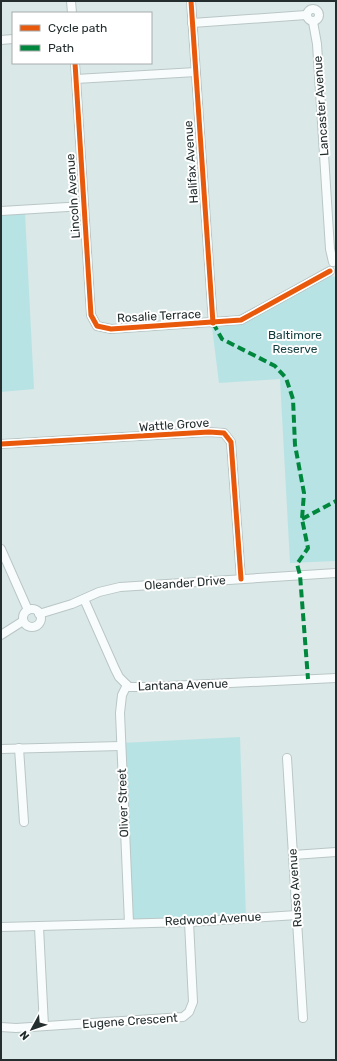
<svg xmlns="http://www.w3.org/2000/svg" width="337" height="1061" font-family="Rubik,sans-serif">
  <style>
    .green { fill: #b8e3e4 }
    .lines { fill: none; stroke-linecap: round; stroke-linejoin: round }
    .minor-casing { stroke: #bac6c6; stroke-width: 10 }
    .minor { stroke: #f9fcfc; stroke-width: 8 }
    .quiet { stroke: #00873e; stroke-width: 4; stroke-dasharray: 8 4; stroke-linecap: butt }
    .cycleway-casing { stroke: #fff; stroke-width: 8 }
    .cycleway { stroke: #e8590c; stroke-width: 5 }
    .labels { text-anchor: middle; stroke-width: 4; stroke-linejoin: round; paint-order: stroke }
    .street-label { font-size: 12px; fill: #242e2f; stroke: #fff }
    .park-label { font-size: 12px; fill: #123c3d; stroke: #fff }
  </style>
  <rect width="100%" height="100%" fill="#dae8e8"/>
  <!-- green -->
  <g class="green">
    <path d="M25 213 34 389 1 392V215Z"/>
    <path d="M331 276 336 277V561L290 563 280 379 219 383 212 327 231 325 250 320Z"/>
    <path d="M240 737 246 918 129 923 121 743Z"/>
  </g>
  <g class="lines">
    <!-- minor casing -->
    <g class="minor-casing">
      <g id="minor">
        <path d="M71 1 72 13"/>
        <path d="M191 1 213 323"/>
        <circle cx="313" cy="15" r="6"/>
        <path d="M313 22 317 44 330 249 333 262"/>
        <path d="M192 23 306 15"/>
        <path d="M1 40 13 39"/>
        <path d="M75 63 91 315 97 326 111 329 241 320 330 271"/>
        <path d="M76 79 196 72"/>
        <path d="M1 211 84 206"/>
        <path d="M1 444 209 432 224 433 231 442 241 579"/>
        <path d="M1 549 28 610"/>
        <path d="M84 599 115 669 119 677 129 687H148L336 678"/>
        <circle cx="32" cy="618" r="9"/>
        <path d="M39 614 72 604 99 592 120 587 336 573"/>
        <path d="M1 635 23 621"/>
        <path d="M127 685 122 695 120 713 129 923"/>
        <path d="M19 748 24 822"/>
        <path d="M1 749 121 746"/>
        <path d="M287 758 303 1018"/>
        <path d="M293 855 336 852"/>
        <path d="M1 927 189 922 297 915"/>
        <path d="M39 927 44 1026"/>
        <path d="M1 1027 16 1028 183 1017 189 1012 193 1002 189 922"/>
      </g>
    </g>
    <!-- minor -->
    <use href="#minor" class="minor"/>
    <!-- quiet -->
    <g class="quiet">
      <path d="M213 323 222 339 275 366 286 378 293 399 295 445 304 493 302 519 308 548 297 564 300 575 308 679"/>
      <path d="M302 519 336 501"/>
    </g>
    <!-- cycleway casing -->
    <g class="cycleway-casing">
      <g id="cycleway">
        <path d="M191 1 213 323"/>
        <path d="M75 63 91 315 97 326 111 329 241 320 330 271"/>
        <path d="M1 444 209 432 224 433 231 442 241 579"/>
      </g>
    </g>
    <!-- cycleway -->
    <use href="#cycleway" class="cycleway"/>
  </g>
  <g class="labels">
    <!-- street labels -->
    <g class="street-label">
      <text transform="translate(321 106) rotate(-94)" y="4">Lancaster Avenue</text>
      <text transform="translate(191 162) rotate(-94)" y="4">Halifax Avenue</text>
      <text transform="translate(73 196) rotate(-94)" y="4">Lincoln Avenue</text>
      <text transform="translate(159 316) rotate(-3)" y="4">Rosalie Terrace</text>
      <text transform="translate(174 425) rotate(-4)" y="4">Wattle Grove</text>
      <text transform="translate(185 583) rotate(-4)" y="4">Oleander Drive</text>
      <text transform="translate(183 685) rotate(-2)" y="4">Lantana Avenue</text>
      <text transform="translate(123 803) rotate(-92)" y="4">Oliver Street</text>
      <text transform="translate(295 888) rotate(-94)" y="4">Russo Avenue</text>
      <text transform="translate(213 919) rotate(-3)" y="4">Redwood Avenue</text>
      <text transform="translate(130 1021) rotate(-4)" y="4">Eugene Crescent</text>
    </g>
    <!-- park labels -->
    <g class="park-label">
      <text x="295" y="339">Baltimore<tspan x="295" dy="14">Reserve</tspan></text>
    </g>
  </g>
  <!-- border -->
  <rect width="337" height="1061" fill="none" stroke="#242e2f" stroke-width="4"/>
  <!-- legend -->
  <rect x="12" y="12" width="140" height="52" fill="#ffffff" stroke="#a7abac"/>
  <rect x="20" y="25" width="20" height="6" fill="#e8590c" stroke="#a7abac"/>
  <text x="48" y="32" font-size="12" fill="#242e2f">Cycle path</text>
  <rect x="20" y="45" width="20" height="6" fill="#00873e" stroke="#a7abac"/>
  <text x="48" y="52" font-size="12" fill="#242e2f">Path</text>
  <!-- north arrow -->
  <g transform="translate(32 1029) rotate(230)" stroke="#ffffff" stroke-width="3" paint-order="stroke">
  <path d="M0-3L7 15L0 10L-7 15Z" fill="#242e2f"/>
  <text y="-6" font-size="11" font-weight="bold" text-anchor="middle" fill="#242e2f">N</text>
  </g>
</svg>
